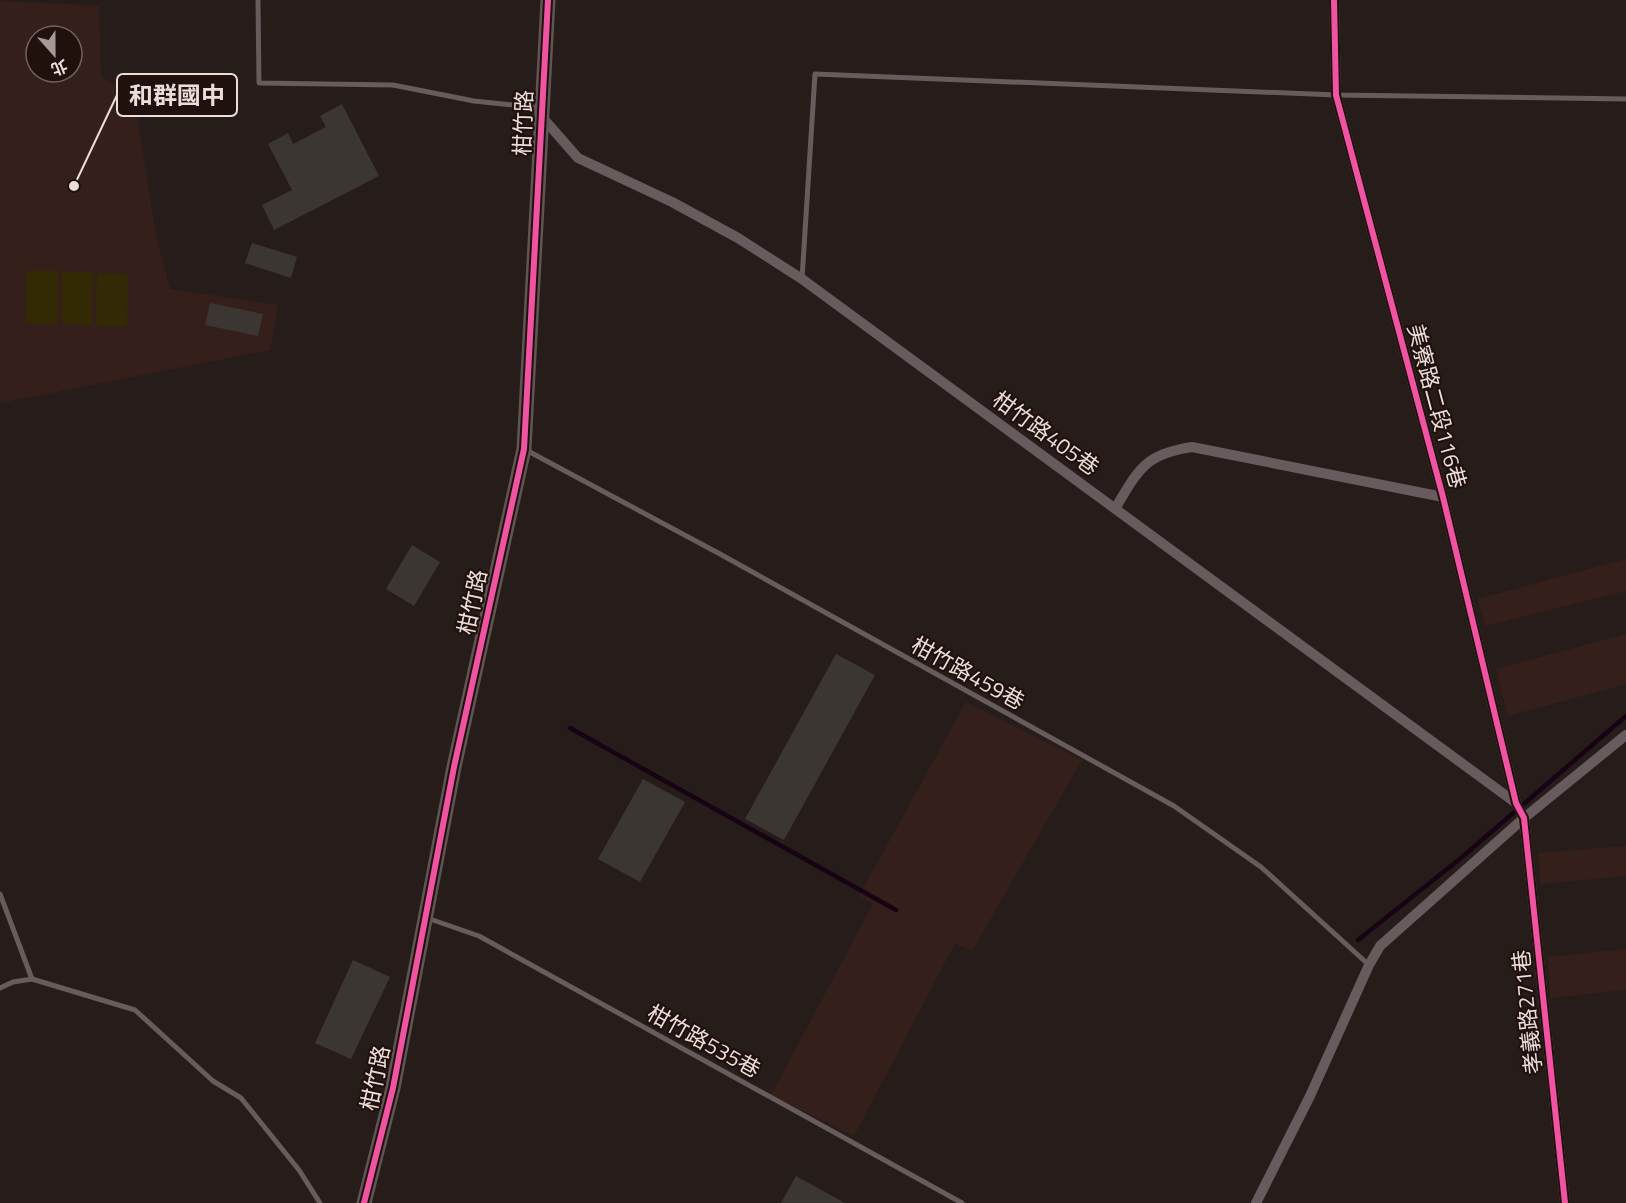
<svg xmlns="http://www.w3.org/2000/svg" width="1626" height="1203" font-family="'Titillium Web','Noto Sans TC',sans-serif">
  <style>
    .built { fill: #351f1a; fill-rule: evenodd }
    .green { fill: #332a05 }
    .lines { fill: none; stroke-linecap: round; stroke-linejoin: round }
    .stream { stroke: #170314; stroke-width: 4.5 }
    .building { fill: #3c3632 }
    .lane { stroke: #675b5d; stroke-width: 5 }
    .street { stroke: #675b5d; stroke-width: 10 }
    .secondary { stroke: #615456; stroke-width: 15 }
    .cycleway-casing { stroke: #21110d; stroke-width: 10 }
    .cycleway { stroke: #f153a3; stroke-width: 6 }
    .labels { text-anchor: middle; stroke-width: 4.5; stroke-linejoin: round; paint-order: stroke }
    .street-label { font-size: 22px; fill: #eaddda; stroke: #21110d }
    .leader { fill: none; stroke: #eaddda; stroke-width: 2 }
    .callout-dot { fill: #eaddda; stroke: #21110d; stroke-width: 2 }
    .callout { fill: #21110d; stroke: #eaddda; stroke-width: 2 }
    .callout-label { font-size: 24px; text-anchor: middle; font-weight: bold; fill: #eaddda }
  </style>
  <rect width="100%" height="100%" fill="#261d1b"/>
  <!-- built -->
  <g class="built">
    <path d="M0 1 99 6 101 77 134 97 156 235 170 289 278 305 270 350 0 403ZM36 36H72V72H36Z"/>
    <path d="M1626 559V591L1485 626 1478 599Z"/>
    <path d="M1626 634V684L1508 716 1496 669Z"/>
    <path d="M966 702 1082 760 972 951 955 943 854 1136 771 1095 873 904 859 896Z"/>
    <path d="M1626 846V876L1541 884 1538 853Z"/>
    <path d="M1626 949V990L1550 998 1547 957Z"/>
  </g>
  <!-- green -->
  <g class="green">
    <path d="M27 271H58L57 324 26 323Z"/>
    <path d="M62 272H93L92 325 62 324Z"/>
    <path d="M97 273 128 274 127 326H96Z"/>
  </g>
  <g class="lines">
    <!-- stream -->
    <g class="stream">
      <path d="M570 728 896 910"/>
      <path d="M1358 940 1461 858 1626 716"/>
    </g>
  </g>
  <!-- building -->
  <g class="building">
    <path d="M342 104 379 176 274 230 262 205 292 190 268 144 288 133 293 144 326 127 320 116Z"/>
    <path d="M252 243 297 257 291 278 245 263Z"/>
    <path d="M210 303 263 314 258 336 205 325Z"/>
    <path d="M412 545 440 562 414 606 386 589Z"/>
    <path d="M836 654 875 675 784 840 745 819Z"/>
    <path d="M643 779 685 802 640 882 598 859Z"/>
    <path d="M353 960 390 977 351 1059 315 1043Z"/>
    <path d="M796 1176 845 1203H781Z"/>
  </g>
  <g class="lines">
    <!-- lane -->
    <g class="lane">
      <path d="M258 0 259 83 393 85 474 101 533 107 539 114"/>
      <path d="M802 279 815 74 1336 95 1626 99"/>
      <path d="M526 450 720 554 1174 806 1261 867 1369 965"/>
      <path d="M0 894 32 979"/>
      <path d="M427 918 479 936 962 1203"/>
      <path d="M0 988 13 982 32 979 135 1010 213 1081 241 1098 299 1170 320 1203"/>
    </g>
    <!-- street -->
    <g class="street">
      <path d="M1334 0 1336 95 1443 497 1516 803 1524 818 1565 1203"/>
      <path d="M542 117 578 158 672 202 738 238 802 279 1516 803"/>
      <path d="M1116 507C1139 469 1145 454 1192 447L1443 497"/>
      <path d="M1256 1203 1310 1096 1369 965 1380 946 1524 818 1626 735"/>
    </g>
    <!-- secondary -->
    <path class="secondary" d="M364 1203 393 1088 454 767 524 449 548 0"/>
    <!-- cycleway casing -->
    <g class="cycleway-casing">
      <g id="cycleway">
        <path d="M1334 0 1336 95 1443 497 1516 803 1524 818 1565 1203"/>
        <path d="M364 1203 393 1088 454 767 524 449 548 0"/>
      </g>
    </g>
    <!-- cycleway -->
    <use href="#cycleway" class="cycleway"/>
  </g>
  <g class="labels">
    <!-- street labels -->
    <g class="street-label">
      <text transform="translate(523 123) rotate(-88)" y="8">柑竹路</text>
      <text transform="translate(1437 406) rotate(75)" y="8">美寮路二段116巷</text>
      <text transform="translate(1046 433) rotate(36)" y="8">柑竹路405巷</text>
      <text transform="translate(472 602) rotate(-78)" y="8">柑竹路</text>
      <text transform="translate(968 673) rotate(29)" y="8">柑竹路459巷</text>
      <text transform="translate(1527 1012) rotate(-96)" y="8">孝義路271巷</text>
      <text transform="translate(704 1041) rotate(29)" y="8">柑竹路535巷</text>
      <text transform="translate(375 1078) rotate(-78)" y="8">柑竹路</text>
    </g>
  </g>
  <!-- callouts -->
  <path class="leader" d="M74 186L117 95"/>
  <circle class="callout-dot" cx="74" cy="186" r="6"/>
  <rect class="callout" x="117" y="74" width="120" height="42" rx="6"/>
  <g class="callout-label">
    <text x="177" y="104">和群國中</text>
  </g>
  <!-- north arrow -->
  <g transform="translate(54 54) rotate(159)"><circle r="28" fill="#21110d" stroke="#71635f" stroke-width="1.5"/>
  <path d="M0-4.5L10 22L0 15L-10 22Z" fill="#a59a97"/>
  <text y="-9" font-size="16" font-weight="bold" text-anchor="middle" fill="#eaddda">北</text>
  </g>
</svg>
